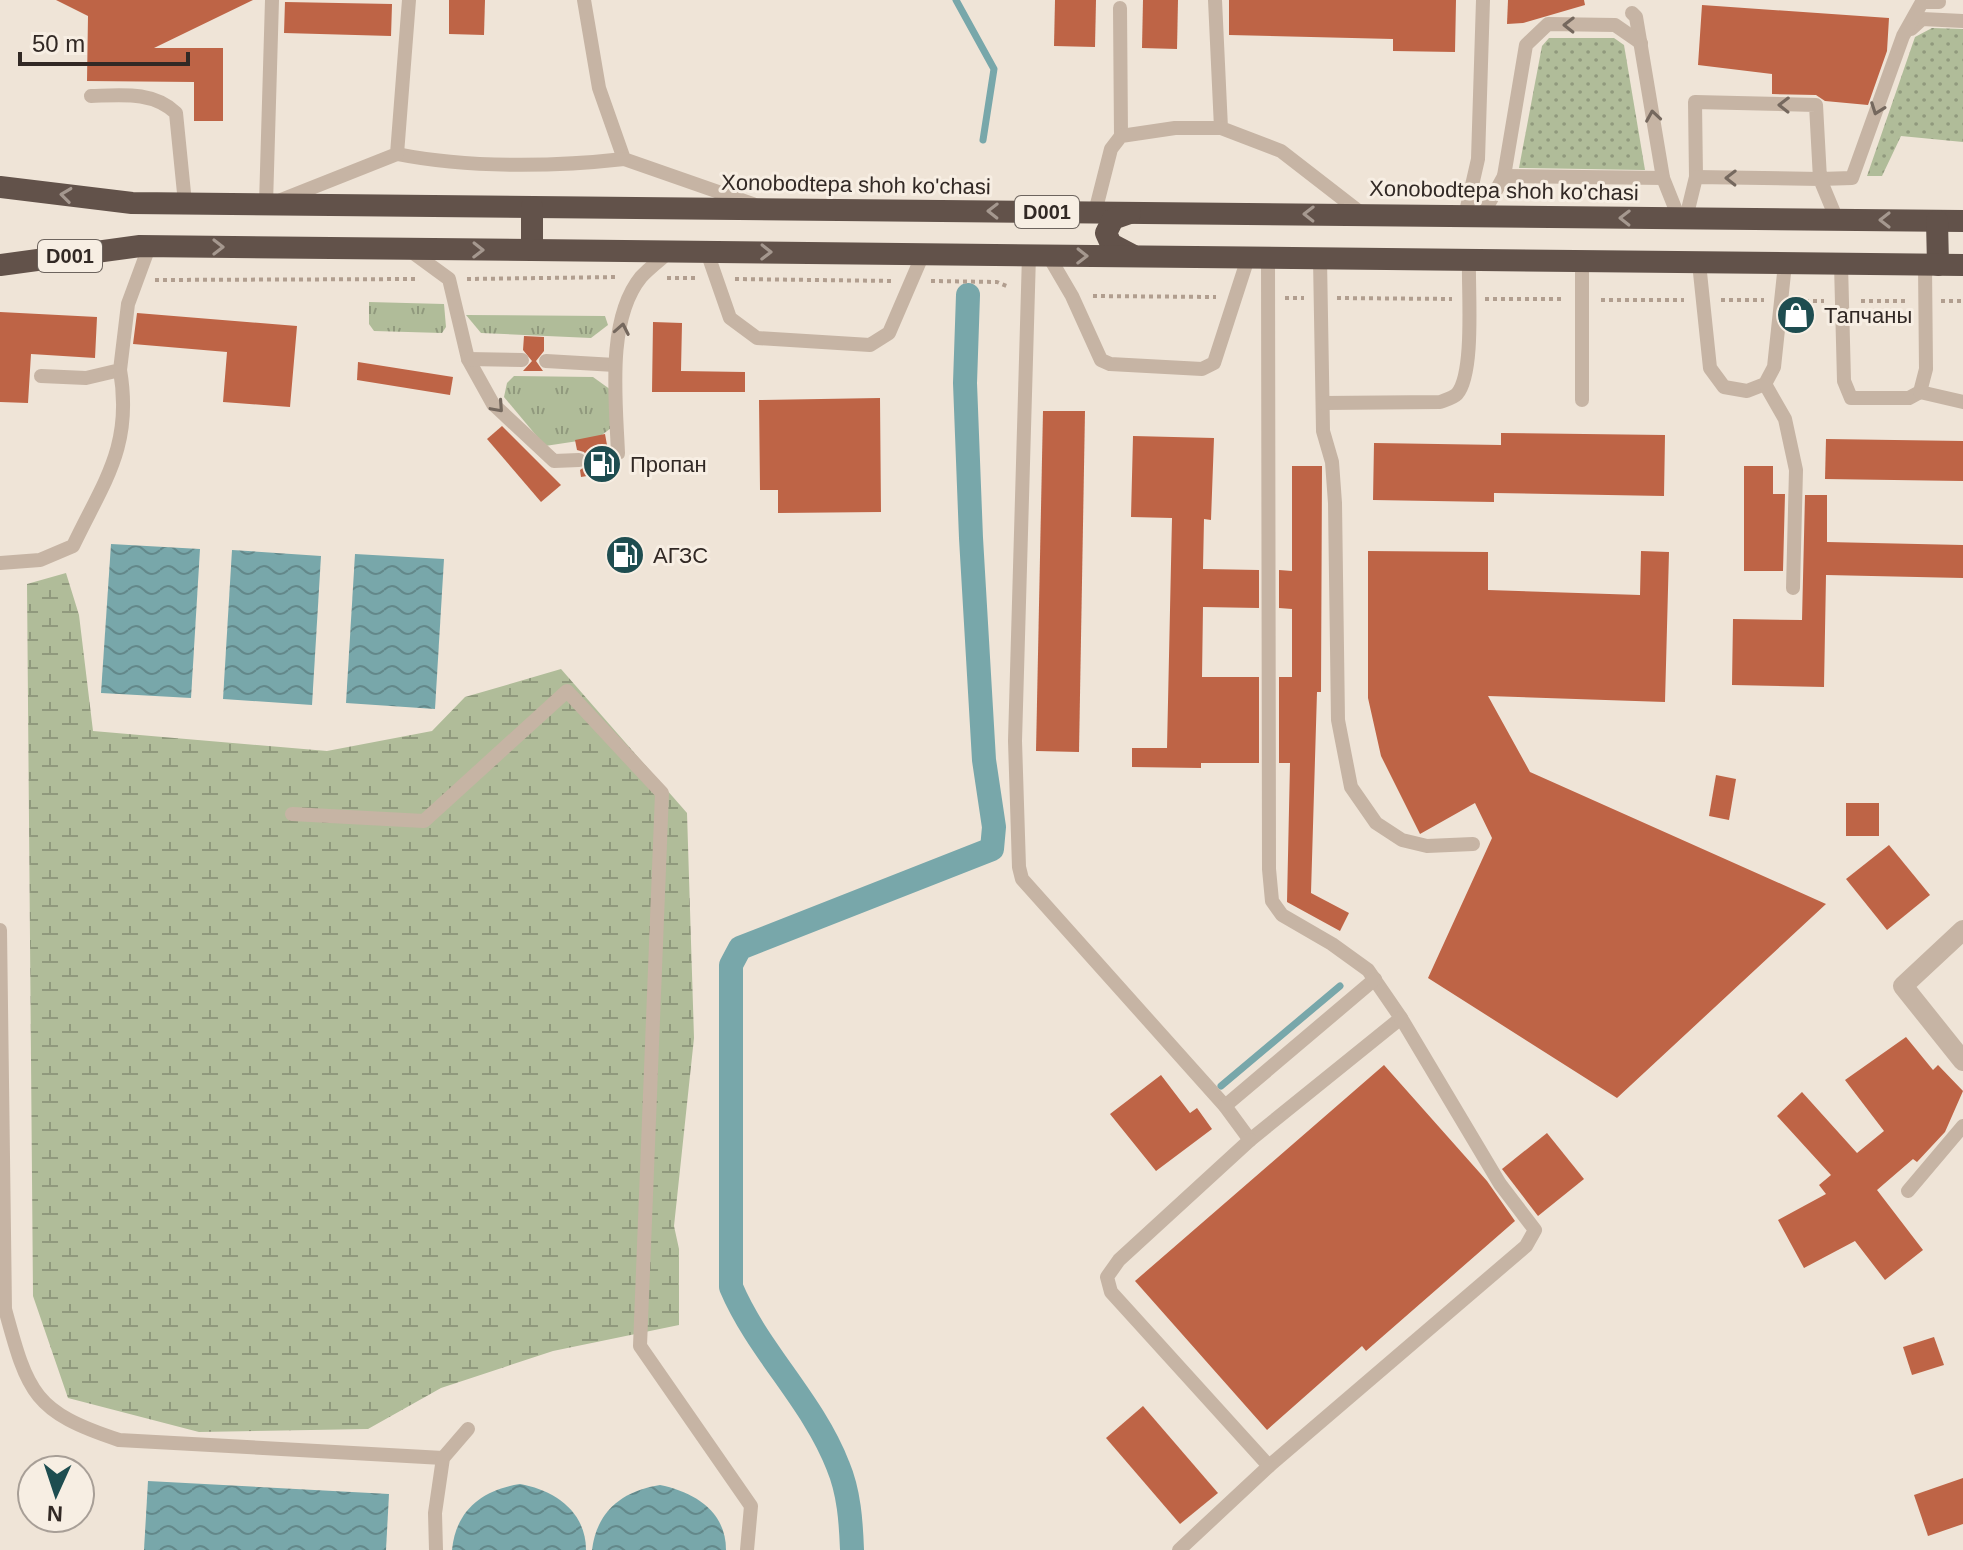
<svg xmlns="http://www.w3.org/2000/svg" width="1963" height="1550" font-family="Helvetica,sans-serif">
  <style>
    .grass { fill: url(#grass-tufts) }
    .wetland { fill: url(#wetland-marsh) }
    .park { fill: url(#park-dots) }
    .water { fill: url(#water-waves) }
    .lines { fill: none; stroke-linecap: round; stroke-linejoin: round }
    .stream { stroke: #78a7aa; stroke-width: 7 }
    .canal { stroke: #78a7aa; stroke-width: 24 }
    .building { fill: #be6446 }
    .path { stroke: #b19e8f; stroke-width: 4; stroke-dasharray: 4 4; stroke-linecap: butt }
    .service { stroke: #c6b4a4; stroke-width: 14 }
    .minor { stroke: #c6b4a4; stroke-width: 20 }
    .trunk { stroke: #62524a; stroke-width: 22 }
    .oneway { stroke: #75685e }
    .oneway2 { stroke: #a5988f }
    .labels { text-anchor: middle; stroke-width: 6; stroke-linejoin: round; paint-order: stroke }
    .shield { fill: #f7eee3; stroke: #6d645e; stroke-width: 2 }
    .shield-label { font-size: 20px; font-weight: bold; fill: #322925 }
    .street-label { font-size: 22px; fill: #322925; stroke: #f7eee3 }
    .poi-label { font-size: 22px; fill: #322925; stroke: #f7eee3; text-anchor: start }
  </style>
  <defs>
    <pattern id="grass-tufts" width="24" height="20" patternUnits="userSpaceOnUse" patternTransform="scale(2)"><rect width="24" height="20" fill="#b0bc99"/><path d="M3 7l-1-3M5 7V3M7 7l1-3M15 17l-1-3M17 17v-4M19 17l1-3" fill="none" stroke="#90997d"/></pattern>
    <pattern id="wetland-marsh" width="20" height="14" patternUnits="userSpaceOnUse" patternTransform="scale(2)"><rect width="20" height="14" fill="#b0bc99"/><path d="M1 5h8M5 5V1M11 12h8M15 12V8" fill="none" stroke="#90997d"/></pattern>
    <pattern id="park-dots" width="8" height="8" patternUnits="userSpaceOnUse" patternTransform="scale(2)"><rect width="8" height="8" fill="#b0bc99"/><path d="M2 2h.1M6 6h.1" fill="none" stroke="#90997d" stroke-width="1.8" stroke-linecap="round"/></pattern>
    <pattern id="water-waves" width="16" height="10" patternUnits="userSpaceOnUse" patternTransform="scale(2)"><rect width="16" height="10" fill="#78a7aa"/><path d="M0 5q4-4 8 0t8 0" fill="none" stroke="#63888a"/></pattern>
  </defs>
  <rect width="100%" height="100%" fill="#efe4d7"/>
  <!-- grass -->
  <g class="grass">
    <path d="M369 302 444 304 446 327 442 333 374 331 369 324Z"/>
    <path d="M466 315 605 316 608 325 591 338 481 333Z"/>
    <path d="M514 376 593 377 611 390V428L598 438 545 446 504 397 507 383Z"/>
  </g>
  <!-- wetland -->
  <path class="wetland" d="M66 573 79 615 93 731 327 751 432 731 465 697 561 669 687 813 694 1038 674 1226 679 1249V1325L553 1351 441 1388 368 1429 199 1432 68 1398 33 1296 27 584Z"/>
  <!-- park -->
  <g class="park">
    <path d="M1932 28 1963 29V142L1901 136 1882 176H1867L1915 37Z"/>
    <path d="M1549 38H1614L1624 45 1645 170 1519 168 1542 46Z"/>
  </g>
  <!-- water -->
  <g class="water">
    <path d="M111 544 200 549 191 698 101 693Z"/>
    <path d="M232 550 321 556 312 705 223 699Z"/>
    <path d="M355 554 444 559 435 709 346 703Z"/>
    <path d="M148 1481 389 1494 386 1550H144Z"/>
    <path d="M520 1484C554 1490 586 1511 586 1550H452C456 1510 482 1490 520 1484Z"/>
    <path d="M660 1485C694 1492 726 1511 726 1550H592C597 1510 623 1491 660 1485Z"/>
  </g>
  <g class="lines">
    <!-- stream -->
    <g class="stream">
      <path d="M956 0 994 69 983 140"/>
      <path d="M1221 1086 1340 986"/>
    </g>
    <!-- canal -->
    <path class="canal" d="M852 1550C851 1522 849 1492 838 1466 813 1401 758 1351 731 1287V965L740 948 992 849 994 827 984 760 971 538 965 383 968 295"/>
  </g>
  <!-- building -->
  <g class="building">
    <path d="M56 0H253L154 48H223V121H194V82L87 81 88 16Z"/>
    <path d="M449 0H485L484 35 449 34Z"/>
    <path d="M1055 0H1096L1095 47 1054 46Z"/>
    <path d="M1143 0H1178L1177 49 1142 48Z"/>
    <path d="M1229 0H1456L1455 52 1393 51V39L1229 35Z"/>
    <path d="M1508 0H1584L1585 5 1523 23 1507 24Z"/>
    <path d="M285 2 392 4 391 36 284 33Z"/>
    <path d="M1702 5 1889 18 1887 51 1868 105 1825 101 1816 95 1772 94V74L1698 65Z"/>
    <path d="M0 312 97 317 95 358 31 354 28 403 0 402Z"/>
    <path d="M137 313 297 326 290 407 223 402 227 352 133 344Z"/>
    <path d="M653 322 682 323 681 371 745 372V392H652Z"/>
    <path d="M524 336 544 337V351L536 361 543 371H523L532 361 523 350Z"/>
    <path d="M358 362 453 377 450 395 357 380Z"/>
    <path d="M880 398 881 512 778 513V490H760L759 400Z"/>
    <path d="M1043 411H1085L1079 752 1036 751Z"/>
    <path d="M502 426 561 485 541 502 487 439Z"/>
    <path d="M1501 433 1665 435 1664 496 1494 493V502L1373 500 1374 443 1501 445Z"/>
    <path d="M605 434 607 445 599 456 602 462 610 465 611 472 581 477 580 470 587 465 589 459 584 452 577 450 575 440Z"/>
    <path d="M1133 436 1214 438 1211 520 1204 519 1203 569 1259 570V608L1203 607 1202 677H1259V763H1201V768L1132 767V748H1167L1172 518 1131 517Z"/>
    <path d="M1826 439 1963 441V481L1825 479Z"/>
    <path d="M1292 466H1322L1321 692H1317L1311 893 1349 913 1340 931 1287 902 1290 763H1279V677H1292V609L1279 608V570L1292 571Z"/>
    <path d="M1744 466H1773V494H1785L1783 571H1744Z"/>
    <path d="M1805 495H1827V542L1963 545V578L1826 575 1824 687 1732 685 1733 619 1802 620Z"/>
    <path d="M1368 551 1488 552V590L1640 595 1641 551 1669 552 1665 702 1488 696 1530 772 1826 904 1617 1098 1428 978 1492 838 1475 803 1420 834 1381 756 1368 698Z"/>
    <path d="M1716 775 1736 779 1729 820 1709 816Z"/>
    <rect x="1846" y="803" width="33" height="33"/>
    <path d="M1889 845 1930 895 1887 930 1846 879Z"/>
    <path d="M1906 1037 1933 1070 1938 1065 1963 1091 1945 1132 1917 1162 1913 1159 1877 1190 1923 1250 1885 1280 1855 1241 1804 1268 1778 1220 1826 1194 1819 1185 1831 1175 1777 1116 1802 1092 1857 1153 1884 1131 1845 1080Z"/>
    <path d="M1384 1065 1487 1181 1515 1221 1366 1351 1362 1346 1267 1430 1135 1281Z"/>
    <path d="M1161 1075 1190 1113 1197 1108 1212 1129 1156 1171 1110 1114Z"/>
    <path d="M1547 1133 1584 1179 1538 1216 1502 1169Z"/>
    <path d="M1934 1337 1944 1365 1912 1375 1903 1347Z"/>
    <path d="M1143 1406 1218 1493 1180 1524 1106 1438Z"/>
    <path d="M1963 1478V1524L1928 1536 1914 1495Z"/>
  </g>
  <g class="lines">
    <!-- path -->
    <g class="path">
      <path d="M667 278H699"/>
      <path d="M467 279 619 277"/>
      <path d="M735 279 894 281"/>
      <path d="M155 280 419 279"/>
      <path d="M931 281 997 282 1009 287"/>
      <path d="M1093 296 1216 297"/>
      <path d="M1285 298H1304"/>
      <path d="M1337 298 1452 299"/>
      <path d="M1485 299H1564"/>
      <path d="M1601 300H1684"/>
      <path d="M1721 300H1764"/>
      <path d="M1797 301H1824"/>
      <path d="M1861 301H1908"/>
      <path d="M1941 301H1963"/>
    </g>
    <!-- service -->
    <g class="service">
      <path d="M584 0 599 88 624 159 753 204"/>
      <path d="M1215 0 1221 128 1281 151 1361 213"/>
      <path d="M1120 8 1121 136"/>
      <path d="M1632 13 1636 17 1663 178 1679 218"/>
      <path d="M1911 29 1922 19 1963 21"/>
      <path d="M91 96C122 95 153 91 176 113L185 203"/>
      <path d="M397 154C467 168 553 167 624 159"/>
      <path d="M1504 176 1526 45 1548 24 1615 25 1641 43"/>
      <path d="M1696 177 1695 102 1816 105 1820 179 1852 178 1903 36 1922 2H1939"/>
      <path d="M281 200 397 154 409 0"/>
      <path d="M266 204 272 0"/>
      <path d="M1095 212 1111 149 1121 136 1175 128H1221"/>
      <path d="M1465 216 1478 159 1483 0"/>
      <path d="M1482 216 1504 176 1663 178"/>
      <path d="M1686 218 1696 177 1820 179 1837 220"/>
      <path d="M408 249 449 279 468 359 493 404 554 461 579 460"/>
      <path d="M707 252 730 318 757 338 870 345 889 333 923 254"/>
      <path d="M1029 255 1015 741 1019 867 1022 879 1225 1106 1250 1140 1401 1018 1368 970 1332 944 1282 915 1272 901 1269 869 1268 258"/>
      <path d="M1048 255 1072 296 1101 360 1110 364 1202 369 1214 363 1248 258"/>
      <path d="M1320 259 1323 431 1332 462 1335 503 1338 720 1351 787 1376 823 1402 840 1427 846 1473 844"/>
      <path d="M1582 262V400"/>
      <path d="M1699 263 1710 368 1724 387 1747 391 1765 384 1774 367 1785 264"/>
      <path d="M1841 264 1844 381 1851 398H1909L1920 392 1926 369 1925 265"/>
      <path d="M468 359 522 360"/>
      <path d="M546 361 615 365"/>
      <path d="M41 376 86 378 120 370 128 304 149 247"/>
      <path d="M1765 384 1785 419 1796 470 1793 588"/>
      <path d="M1920 392 1963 402"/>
      <path d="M1323 403 1440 402C1445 400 1453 398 1457 394 1475 373 1468 290 1469 261"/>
      <path d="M609 455 618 453C616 402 606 320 641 277 649 268 660 260 669 252"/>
      <path d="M0 563 40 560 73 546C104 481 133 446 120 370"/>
      <path d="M292 814 424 821 567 691 662 793 640 1346 751 1506 747 1550"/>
      <path d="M0 930 5 1309C28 1394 34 1412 119 1440L443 1458"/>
      <path d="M1225 1106 1375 979"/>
      <path d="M1250 1140 1119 1260 1107 1277 1111 1292 1269 1466"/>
      <path d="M1908 1191 1963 1126"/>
      <path d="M436 1550 435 1513 443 1458 468 1429"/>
      <path d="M1179 1550 1269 1466 1526 1246 1535 1230 1500 1184 1401 1018"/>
    </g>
    <!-- minor -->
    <path class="minor" d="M1963 930 1903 986 1963 1061"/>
    <!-- trunk -->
    <g class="trunk">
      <path d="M0 187 132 203 1963 221"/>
      <path d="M1130 213 1113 219 1106 233 1111 244 1132 255"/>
      <path d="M1937 221 1938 265"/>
      <path d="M532 250V207"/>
      <path d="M0 265 140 246 1963 265"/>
    </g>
  </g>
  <!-- one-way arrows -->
  <defs><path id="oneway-chevron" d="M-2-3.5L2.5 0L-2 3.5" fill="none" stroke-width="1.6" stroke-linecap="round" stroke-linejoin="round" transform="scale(2)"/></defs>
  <g class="oneway">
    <use href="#oneway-chevron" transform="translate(1569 25) rotate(-179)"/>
    <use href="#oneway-chevron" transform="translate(1784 105) rotate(-179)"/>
    <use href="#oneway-chevron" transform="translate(1877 109) rotate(110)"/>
    <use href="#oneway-chevron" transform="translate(1653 116) rotate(-99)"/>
    <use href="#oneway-chevron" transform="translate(1731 178) rotate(-179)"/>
    <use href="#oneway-chevron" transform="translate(622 329) rotate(-79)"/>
    <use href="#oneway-chevron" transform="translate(498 407) rotate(48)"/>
  </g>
  <g class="oneway2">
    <use href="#oneway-chevron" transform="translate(66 195) rotate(-173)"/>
    <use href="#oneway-chevron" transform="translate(993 211) rotate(-179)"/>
    <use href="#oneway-chevron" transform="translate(1309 214) rotate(-179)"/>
    <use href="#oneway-chevron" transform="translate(1625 218) rotate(-179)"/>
    <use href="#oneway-chevron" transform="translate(1885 220) rotate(-180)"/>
    <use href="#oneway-chevron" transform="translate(218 247)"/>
    <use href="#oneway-chevron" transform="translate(478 250) rotate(1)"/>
    <use href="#oneway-chevron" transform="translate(766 252) rotate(1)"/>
    <use href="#oneway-chevron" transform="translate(1082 256) rotate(1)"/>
  </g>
  <!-- icons -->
  <defs>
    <g id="shop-disc" transform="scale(2)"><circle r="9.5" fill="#1e4d50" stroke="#f7eee3"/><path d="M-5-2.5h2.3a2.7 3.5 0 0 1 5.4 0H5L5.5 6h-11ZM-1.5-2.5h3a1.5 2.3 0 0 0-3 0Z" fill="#fff"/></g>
    <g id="fuel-disc" transform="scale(2)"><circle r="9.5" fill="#1e4d50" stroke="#f7eee3"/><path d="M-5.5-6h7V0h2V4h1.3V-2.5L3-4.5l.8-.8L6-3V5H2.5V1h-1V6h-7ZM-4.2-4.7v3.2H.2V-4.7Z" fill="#fff"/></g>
  </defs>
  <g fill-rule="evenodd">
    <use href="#shop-disc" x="1796" y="315"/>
    <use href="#fuel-disc" x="602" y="464"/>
    <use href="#fuel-disc" x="625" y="555"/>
  </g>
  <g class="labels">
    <!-- shield labels -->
    <g class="shield">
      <rect x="1015" y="196" width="64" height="32" rx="6"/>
      <rect x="38" y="240" width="64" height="32" rx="6"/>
    </g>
    <g class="shield-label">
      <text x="1047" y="219">D001</text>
      <text x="70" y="263">D001</text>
    </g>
    <!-- street labels -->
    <g class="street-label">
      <text transform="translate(856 184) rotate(1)" y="8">Xonobodtepa shoh ko'chasi</text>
      <text transform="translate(1504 190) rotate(1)" y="8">Xonobodtepa shoh ko'chasi</text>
    </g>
    <!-- poi labels -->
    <g class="poi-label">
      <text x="1824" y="323">Тапчаны</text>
      <text x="630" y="472">Пропан</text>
      <text x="653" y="563">АГЗС</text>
    </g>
  </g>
  <!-- north arrow -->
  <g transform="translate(56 1494) rotate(183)"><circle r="38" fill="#f7eee3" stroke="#a89f97" stroke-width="2"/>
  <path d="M0-6L14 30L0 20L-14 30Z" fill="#1e4d50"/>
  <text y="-12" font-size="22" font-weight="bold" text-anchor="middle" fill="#322925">N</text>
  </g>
  <!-- scale -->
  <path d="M20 52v12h168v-12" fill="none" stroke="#322925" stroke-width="4"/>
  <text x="32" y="52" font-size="24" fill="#322925" stroke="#f7eee3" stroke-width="6" paint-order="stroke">50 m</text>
</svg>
